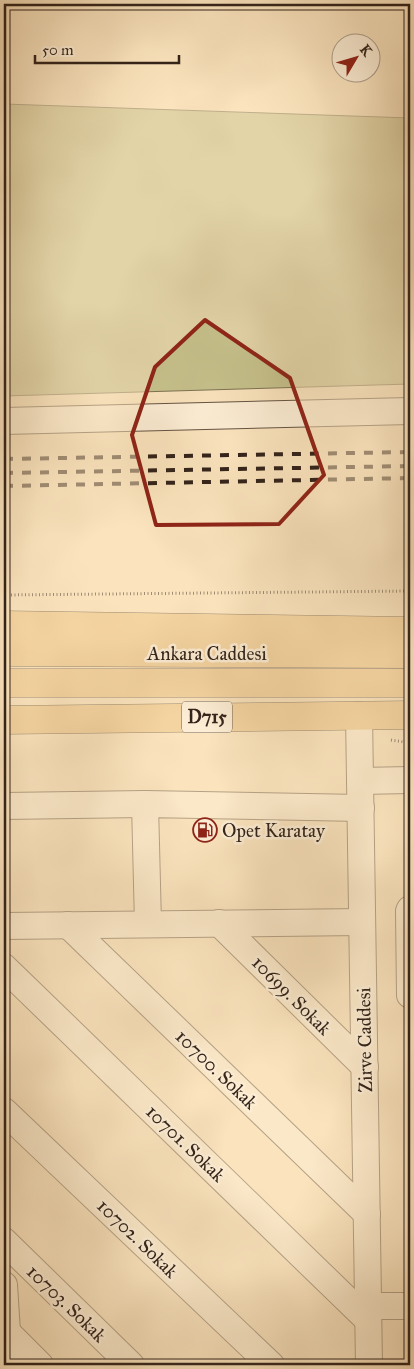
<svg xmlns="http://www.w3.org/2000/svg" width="414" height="1369" font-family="'IM FELL Great Primer',serif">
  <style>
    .green { fill: #c6c18c; stroke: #7c7253 }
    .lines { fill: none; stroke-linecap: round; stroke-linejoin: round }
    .minor-casing { stroke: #655343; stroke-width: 28 }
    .highway-casing { stroke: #33231a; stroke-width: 29 }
    .path { stroke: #33231a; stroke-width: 3; stroke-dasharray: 1 2.5; stroke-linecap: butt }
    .minor { stroke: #fcedd4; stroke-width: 26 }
    .highway { stroke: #edc27e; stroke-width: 28 }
    .rail { stroke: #33231a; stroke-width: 4; stroke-dasharray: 9 9; stroke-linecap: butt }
    .marked { fill: none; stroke: #8f2418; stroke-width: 4; stroke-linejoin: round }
    .labels { text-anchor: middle; stroke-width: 5; stroke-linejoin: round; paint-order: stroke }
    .shield { fill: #fcedd4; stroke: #6f6052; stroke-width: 1 }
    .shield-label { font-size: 18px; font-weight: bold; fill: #33231a }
    .street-label { font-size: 19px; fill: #33231a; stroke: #fcedd4 }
    .poi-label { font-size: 19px; fill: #33231a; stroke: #fcedd4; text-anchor: start }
  </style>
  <rect width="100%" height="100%" fill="#fae3bd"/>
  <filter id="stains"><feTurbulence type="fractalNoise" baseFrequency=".004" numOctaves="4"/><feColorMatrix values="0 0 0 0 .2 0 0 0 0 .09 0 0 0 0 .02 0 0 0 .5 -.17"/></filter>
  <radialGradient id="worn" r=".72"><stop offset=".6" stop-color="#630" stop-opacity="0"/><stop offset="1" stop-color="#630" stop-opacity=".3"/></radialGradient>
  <!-- green -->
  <path class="green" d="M4 104 410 118V384L4 396Z"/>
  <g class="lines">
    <!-- minor casing -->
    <g class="minor-casing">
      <g id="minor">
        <path d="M4 421 410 411"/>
        <path d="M359 715 369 1365"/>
        <path d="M360 781 410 780"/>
        <path d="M4 806 145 804"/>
        <path d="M410 909 409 911 410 995"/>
        <path d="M219 923 365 1067"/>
        <path d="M148 924 145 804 361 808"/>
        <path d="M68 925 367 1214"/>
        <path d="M4 926 362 922"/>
        <path d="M4 967 368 1320"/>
        <path d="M4 1111 271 1365"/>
        <path d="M4 1241 131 1365"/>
        <path d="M4 1285 7 1332 15 1365"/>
        <path d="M368 1306H410"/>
        <path d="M7 1332 40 1365"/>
      </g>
    </g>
    <!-- highway casing -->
    <g class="highway-casing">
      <g id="highway">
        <path d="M4 625 410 631"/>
        <path d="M4 652 410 654"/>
        <path d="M4 683H410"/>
        <path d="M4 720 410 715"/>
      </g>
    </g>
    <!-- path -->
    <g class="path">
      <path d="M4 595 410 591"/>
      <path d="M391 740 410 743"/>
    </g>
    <!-- minor -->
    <use href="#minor" class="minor"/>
    <!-- highway -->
    <use href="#highway" class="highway"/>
    <!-- rail -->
    <g class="rail">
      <path d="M4 459 410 452"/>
      <path d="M4 473 410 466"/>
      <path d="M4 486 410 478"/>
    </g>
  </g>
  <!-- marked area -->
  <path d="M0 0H414V1369H0ZM205 320 290 378 324 475 279 524 156 525 132 435 155 367Z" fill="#fae3bd" fill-opacity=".55" fill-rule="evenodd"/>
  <path class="marked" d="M205 320 290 378 324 475 279 524 156 525 132 435 155 367Z"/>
  <!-- icons -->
  <defs>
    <g id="fuel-ring" transform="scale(1.25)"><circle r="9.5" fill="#fcedd4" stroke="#8f2418" stroke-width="1.5"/><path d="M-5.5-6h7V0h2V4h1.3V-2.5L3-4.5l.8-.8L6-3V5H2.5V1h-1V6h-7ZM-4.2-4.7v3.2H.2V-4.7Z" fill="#8f2418"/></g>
  </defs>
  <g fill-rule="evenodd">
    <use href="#fuel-ring" x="205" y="830"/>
  </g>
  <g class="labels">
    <!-- shield labels -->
    <rect class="shield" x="182" y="701.5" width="50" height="31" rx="4"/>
    <g class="shield-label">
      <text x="207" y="723">D715</text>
    </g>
    <!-- street labels -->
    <g class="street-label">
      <text x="207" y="660">Ankara Caddesi</text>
      <text transform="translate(292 995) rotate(45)" y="7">10699. Sokak</text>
      <text transform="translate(364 1040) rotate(-91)" y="7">Zirve Caddesi</text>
      <text transform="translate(217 1069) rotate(44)" y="7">10700. Sokak</text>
      <text transform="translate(186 1143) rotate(44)" y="7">10701. Sokak</text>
      <text transform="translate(138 1238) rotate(44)" y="7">10702. Sokak</text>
      <text transform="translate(67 1303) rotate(44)" y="7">10703. Sokak</text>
    </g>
    <!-- poi labels -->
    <g class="poi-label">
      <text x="222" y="837">Opet Karatay</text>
    </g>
  </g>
  <!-- margin -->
  <rect width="414" height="1369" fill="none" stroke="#fae3bd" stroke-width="20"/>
  <rect x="5" y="5" width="404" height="1359" fill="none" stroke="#33231a" stroke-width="2.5"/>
  <rect x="10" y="10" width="394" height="1349" fill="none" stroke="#33231a"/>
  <!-- north arrow -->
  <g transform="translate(356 58) rotate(52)"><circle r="24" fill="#fcedd4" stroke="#ac9c8a"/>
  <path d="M0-4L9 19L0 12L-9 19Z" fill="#8f2418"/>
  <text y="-8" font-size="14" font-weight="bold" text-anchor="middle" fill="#33231a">K</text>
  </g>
  <!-- scale -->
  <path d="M35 55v8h144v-8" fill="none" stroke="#33231a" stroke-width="2.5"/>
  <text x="42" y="55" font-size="15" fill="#33231a" stroke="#fcedd4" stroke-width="4" paint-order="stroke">50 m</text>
  <rect width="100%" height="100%" filter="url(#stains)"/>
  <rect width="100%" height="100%" fill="url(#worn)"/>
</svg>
